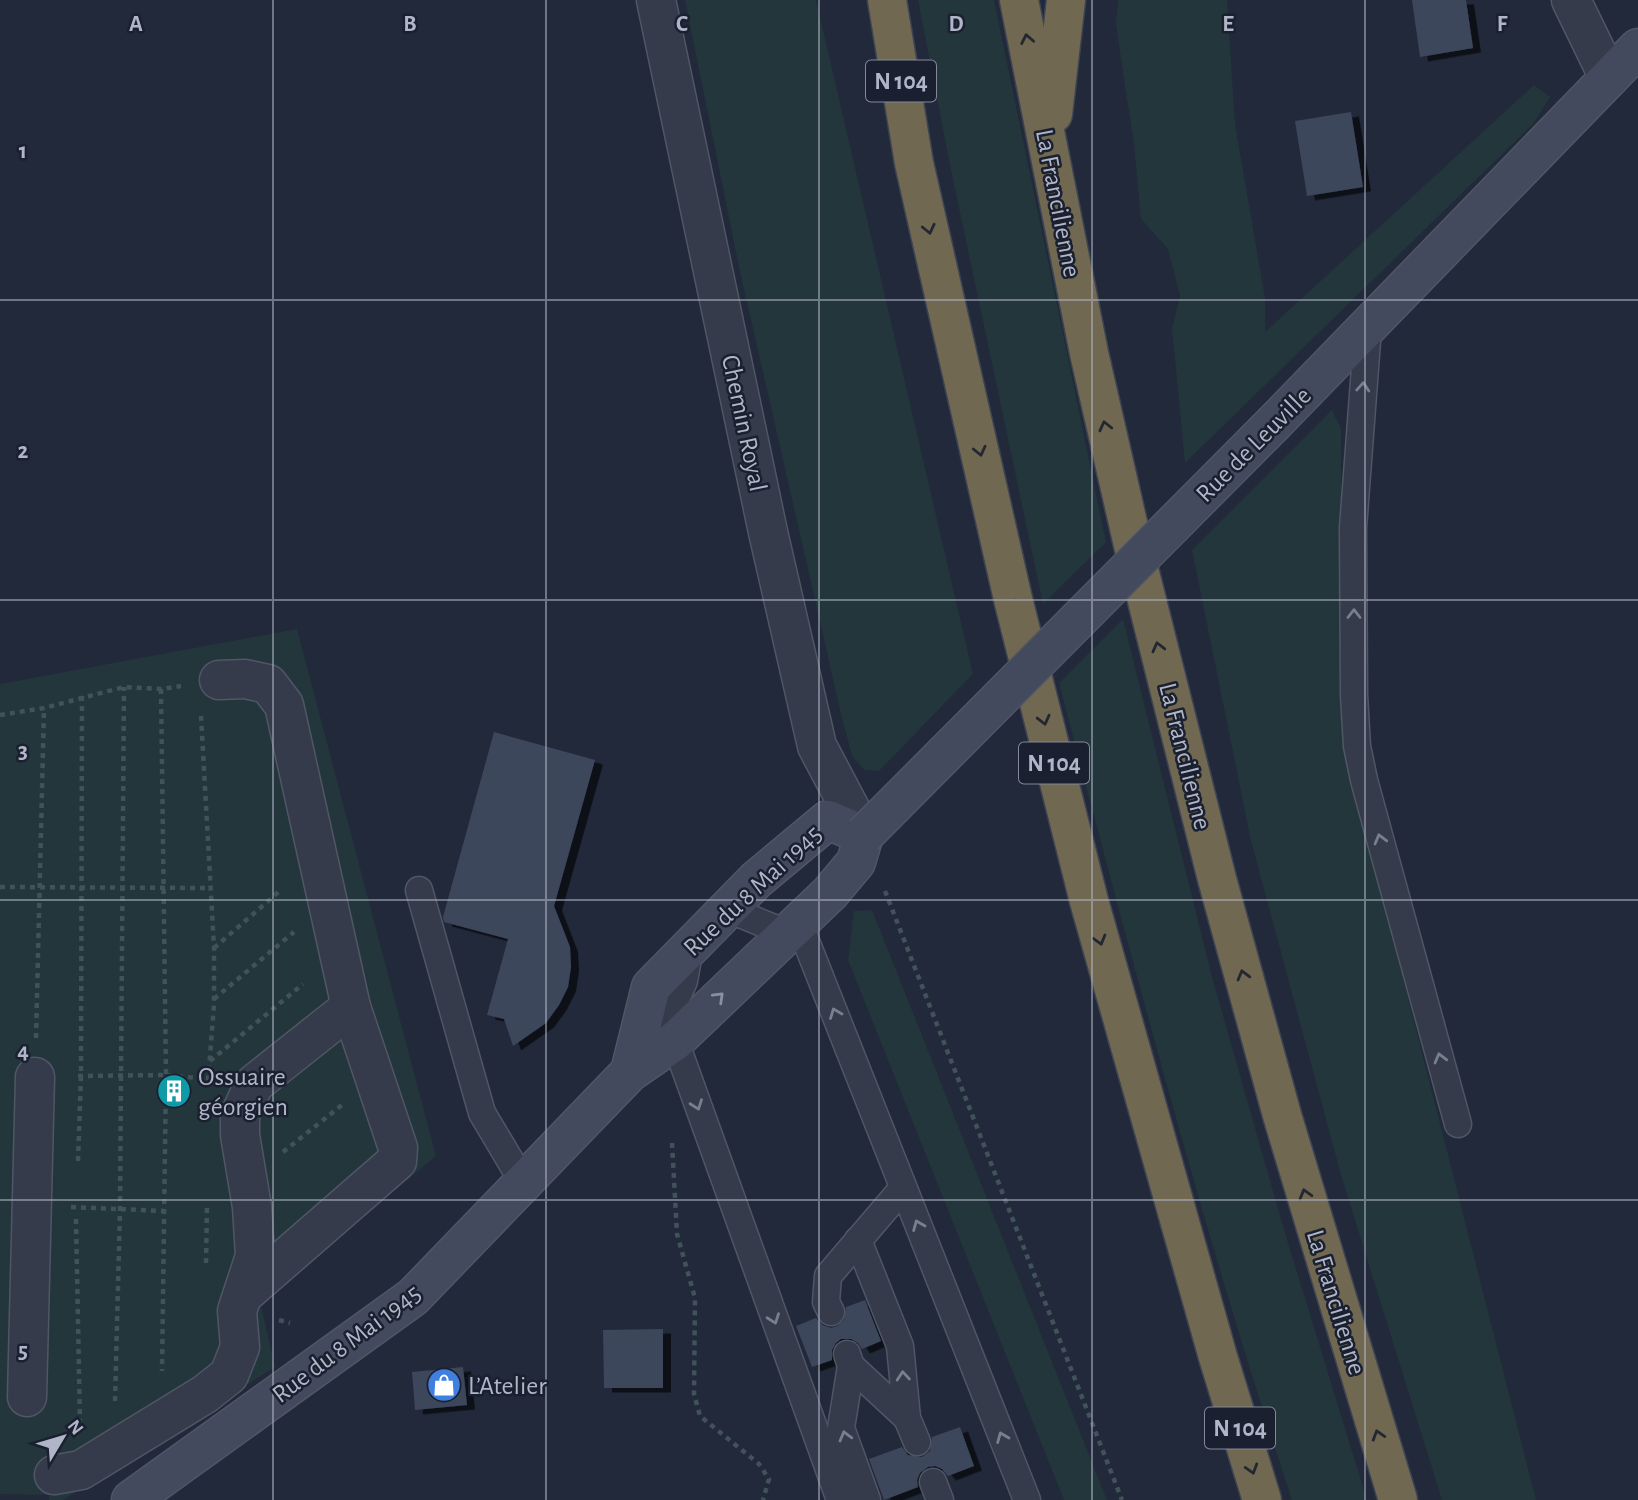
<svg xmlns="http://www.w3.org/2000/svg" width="1638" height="1500" font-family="'Alegreya Sans',sans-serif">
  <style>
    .green { fill: #23363c }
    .building { fill: #3d465b; filter: url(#shadow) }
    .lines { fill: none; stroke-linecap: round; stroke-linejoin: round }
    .lane-casing { stroke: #505665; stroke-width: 29 }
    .street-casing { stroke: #505665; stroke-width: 41 }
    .secondary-casing { stroke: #505665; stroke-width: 41 }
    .highway-casing { stroke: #3d4352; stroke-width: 41 }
    .path { stroke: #415359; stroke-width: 4.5; stroke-dasharray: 5 5; stroke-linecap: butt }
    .lane { stroke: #353b4b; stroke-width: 26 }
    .street { stroke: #353b4b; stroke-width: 38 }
    .secondary { stroke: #434a5e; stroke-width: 38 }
    .highway { stroke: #716851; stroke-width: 38 }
    .secondary-bridge-casing { stroke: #505665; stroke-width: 41; stroke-linecap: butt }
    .secondary-bridge { stroke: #434a5e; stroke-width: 38 }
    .oneway { stroke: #232732 }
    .oneway2 { stroke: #797f8f }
    .oneway3 { stroke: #8a90a2 }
    .grid { fill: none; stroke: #b0b6c7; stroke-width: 2; stroke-opacity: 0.55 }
    .labels { text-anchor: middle; stroke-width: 5; stroke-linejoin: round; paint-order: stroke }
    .shield { fill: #1a202f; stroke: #838999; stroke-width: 2 }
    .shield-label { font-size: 24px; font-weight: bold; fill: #b0b6c7 }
    .street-label { font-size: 26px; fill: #b0b6c7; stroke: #1a202f }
    .poi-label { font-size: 26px; fill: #b0b6c7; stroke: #1a202f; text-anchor: start }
    .grid-label { font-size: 23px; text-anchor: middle; font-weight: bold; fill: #b0b6c7; stroke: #1a202f; stroke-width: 5; stroke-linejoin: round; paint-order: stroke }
  </style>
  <defs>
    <filter id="shadow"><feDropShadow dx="8" dy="4.5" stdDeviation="0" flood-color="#0009"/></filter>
  </defs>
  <rect width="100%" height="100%" fill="#21293a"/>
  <!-- green -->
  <g class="green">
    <path d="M685 0H816L973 674 879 771 864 770 852 756 841 714 739 267Z"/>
    <path d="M918 0H994L1106 542 1043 604 951 170Z"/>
    <path d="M1118 0H1227L1235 124 1265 298V332L1534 85 1550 97 1533 124 1185 463 1172 328 1180 296 1168 249 1141 219 1134 145 1116 25Z"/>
    <path d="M1332 410 1341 429V670L1353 782 1536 1500H1442L1341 1175 1251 841 1192 550Z"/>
    <path d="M1123 619 1212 977 1285 1233 1367 1500H1292C1203 1231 1131 957 1059 683Z"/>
    <path d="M297 629 436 1156 260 1301 275 1367 63 1500H49V1495L0 1494V684Z"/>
    <path d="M872 910 1107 1500H1064L848 960 854 911Z"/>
  </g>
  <!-- building -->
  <g class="building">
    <path d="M1412 0H1466L1473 48 1420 57Z"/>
    <path d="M1351 112 1363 187 1307 196 1295 121Z"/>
    <path d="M494 732 595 760 554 906 570 947 571 967 568 987 559 1005 546 1023 513 1046 504 1019 487 1015 508 939 444 922 443 917Z"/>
    <path d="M865 1300 881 1341 862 1349 858 1343 851 1339H841L836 1343 832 1350V1360L812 1367 796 1326 816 1318 823 1325 831 1328 837 1326 844 1320 846 1307Z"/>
    <path d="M663 1329V1388H604L603 1330Z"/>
    <path d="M463 1367 467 1405 415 1410 412 1372Z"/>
    <path d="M960 1427 974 1466 948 1476 942 1469 935 1466 928 1467 920 1473 917 1480 918 1487 884 1500 869 1459 902 1447 908 1455 922 1457 930 1451 932 1437Z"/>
  </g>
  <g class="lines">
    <!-- lane casing -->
    <g class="lane-casing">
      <g id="lane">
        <path d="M1368 328 1353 528 1354 695 1357 746 1364 780 1458 1124"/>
        <path d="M419 890 482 1113 523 1182"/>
        <path d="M728 909 786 933 804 936 1027 1500"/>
        <path d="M690 947 684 981 668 1017 675 1041 840 1500"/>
        <path d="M858 1240 900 1346 907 1418 917 1442"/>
        <path d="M831 1312 826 1302 828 1276 903 1188"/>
        <path d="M847 1354 851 1366 841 1428 867 1500"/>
        <path d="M851 1366 907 1418"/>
        <path d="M933 1482 940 1500"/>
      </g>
    </g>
    <!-- street casing -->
    <g class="street-casing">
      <g id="street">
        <path d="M656 0 768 532 817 746 864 835"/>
        <path d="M1571 0 1609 78"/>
        <path d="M219 680 245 679 268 684 284 705 351 1007 398 1148 397 1161 243 1295"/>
        <path d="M27 1397 35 1077"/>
        <path d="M54 1475 81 1470 205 1394 229 1375 240 1347 237 1311 255 1256 252 1207 240 1135V1115L254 1084 351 1007"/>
      </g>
    </g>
    <!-- secondary casing -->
    <g class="secondary-casing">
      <g id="secondary">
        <path d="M1275 422 1638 48"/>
        <path d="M131 1500 413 1297 630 1072 675 1041 830 893 856 862 864 835 828 820 756 880 651 987 630 1072"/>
      </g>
    </g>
    <!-- highway casing -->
    <g class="highway-casing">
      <g id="highway">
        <path d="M887 0 914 163 1013 599 1089 901 1218 1357 1262 1500"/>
        <path d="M1019 0 1089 353 1133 545 1217 879 1282 1115 1398 1500"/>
        <path d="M1053 114 1066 0"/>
      </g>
    </g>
    <!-- path -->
    <g class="path">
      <path d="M161 689 166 1075 162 1371"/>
      <path d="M0 715 44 708 124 687 161 689 181 686"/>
      <path d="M201 716 214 948V1005L208 1081"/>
      <path d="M0 887 211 888"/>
      <path d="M885 891 1122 1500"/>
      <path d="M214 948 282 889"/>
      <path d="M214 999 294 932"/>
      <path d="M36 1038 44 708"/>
      <path d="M210 1061 303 984"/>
      <path d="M78 1076 164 1075 209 1079"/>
      <path d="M672 1143 677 1234 695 1298 694 1394 700 1416 759 1464 769 1479 763 1500"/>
      <path d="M283 1152 342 1105"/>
      <path d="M78 1161 81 1076 82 696"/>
      <path d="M71 1207 164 1211"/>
      <path d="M76 1219 80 1424"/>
      <path d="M206 1263 207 1206"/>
      <path d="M279 1320 290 1323"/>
      <path d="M115 1401 120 1210 124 687"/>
    </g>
    <!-- lane -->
    <use href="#lane" class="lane"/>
    <!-- street -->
    <use href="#street" class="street"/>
    <!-- secondary -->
    <use href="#secondary" class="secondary"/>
    <!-- highway -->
    <use href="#highway" class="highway"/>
    <!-- secondary-bridge casing -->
    <g class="secondary-bridge-casing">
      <path id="secondary-bridge" d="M864 835 1275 422"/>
    </g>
    <!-- secondary-bridge -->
    <use href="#secondary-bridge" class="secondary-bridge"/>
  </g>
  <!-- one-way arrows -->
  <defs><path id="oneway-chevron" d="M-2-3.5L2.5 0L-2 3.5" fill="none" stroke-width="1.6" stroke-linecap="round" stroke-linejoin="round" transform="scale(1.75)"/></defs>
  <g class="oneway">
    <use href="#oneway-chevron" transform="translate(1027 39) rotate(-101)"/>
    <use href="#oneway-chevron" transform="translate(929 229) rotate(77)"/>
    <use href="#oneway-chevron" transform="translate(1105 426) rotate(-103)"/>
    <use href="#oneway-chevron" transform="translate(980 451) rotate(77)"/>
    <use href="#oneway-chevron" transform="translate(1158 647) rotate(-104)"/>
    <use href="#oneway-chevron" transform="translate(1044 720) rotate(76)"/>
    <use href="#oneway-chevron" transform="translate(1100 940) rotate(74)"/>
    <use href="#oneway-chevron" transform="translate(1243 975) rotate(-105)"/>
    <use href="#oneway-chevron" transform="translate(1305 1194) rotate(-106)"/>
    <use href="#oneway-chevron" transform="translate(1378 1435) rotate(-107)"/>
    <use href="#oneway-chevron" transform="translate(1252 1469) rotate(73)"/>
  </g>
  <g class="oneway2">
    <use href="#oneway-chevron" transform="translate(1363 387) rotate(-86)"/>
    <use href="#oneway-chevron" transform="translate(1354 614) rotate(-90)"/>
    <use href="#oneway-chevron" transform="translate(1380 839) rotate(-105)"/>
    <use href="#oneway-chevron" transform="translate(835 1013) rotate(-111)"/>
    <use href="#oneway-chevron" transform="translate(1440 1058) rotate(-105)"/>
    <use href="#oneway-chevron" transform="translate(697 1105) rotate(70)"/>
    <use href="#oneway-chevron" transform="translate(918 1225) rotate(-112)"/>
    <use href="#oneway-chevron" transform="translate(774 1319) rotate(70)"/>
    <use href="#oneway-chevron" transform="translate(903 1376) rotate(-95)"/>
    <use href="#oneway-chevron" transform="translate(845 1436) rotate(-105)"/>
    <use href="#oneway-chevron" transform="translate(1002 1437) rotate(-112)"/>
  </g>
  <use class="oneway3" href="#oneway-chevron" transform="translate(719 997) rotate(-44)"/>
  <!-- grid -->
  <path class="grid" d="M273 0V1500M546 0V1500M819 0V1500M1092 0V1500M1365 0V1500M0 300H1638M0 600H1638M0 900H1638M0 1200H1638"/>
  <!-- icons -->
  <defs>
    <g id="building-disc" transform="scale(1.75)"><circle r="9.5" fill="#0f9aa8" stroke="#1a202f"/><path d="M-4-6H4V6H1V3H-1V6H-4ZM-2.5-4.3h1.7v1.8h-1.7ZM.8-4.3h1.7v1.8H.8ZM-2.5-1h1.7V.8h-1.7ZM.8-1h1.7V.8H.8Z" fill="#fff"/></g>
    <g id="shop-disc" transform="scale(1.75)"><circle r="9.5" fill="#3f7fe0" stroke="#1a202f"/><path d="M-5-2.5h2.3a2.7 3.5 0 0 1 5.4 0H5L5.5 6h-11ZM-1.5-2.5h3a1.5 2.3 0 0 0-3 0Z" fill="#fff"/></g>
  </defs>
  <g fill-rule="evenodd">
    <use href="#building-disc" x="174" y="1091"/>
    <use href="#shop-disc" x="444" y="1385"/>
  </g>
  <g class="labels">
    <!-- shield labels -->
    <g class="shield">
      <rect x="866" y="60.5" width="70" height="41" rx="5"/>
      <rect x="1019" y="742.5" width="70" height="41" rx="5"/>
      <rect x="1205" y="1407.5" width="70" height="41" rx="5"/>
    </g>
    <g class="shield-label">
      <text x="901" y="89">N 104</text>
      <text x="1054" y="771">N 104</text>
      <text x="1240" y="1436">N 104</text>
    </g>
    <!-- street labels -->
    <g class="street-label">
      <text transform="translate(1059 203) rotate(79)" y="9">La Francilienne</text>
      <text transform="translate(745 423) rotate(78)" y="9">Chemin Royal</text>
      <text transform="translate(1253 444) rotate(-45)" y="9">Rue de Leuville</text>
      <text transform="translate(1186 756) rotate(76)" y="9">La Francilienne</text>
      <text transform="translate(752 890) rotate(-43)" y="9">Rue du 8 Mai 1945</text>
      <text transform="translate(1337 1302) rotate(73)" y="9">La Francilienne</text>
      <text transform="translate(346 1343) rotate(-37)" y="9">Rue du 8 Mai 1945</text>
    </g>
    <!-- poi labels -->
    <g class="poi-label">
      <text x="198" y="1085">Ossuaire<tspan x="198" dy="30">géorgien</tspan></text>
      <text x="468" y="1394">L’Atelier</text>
    </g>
  </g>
  <g class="grid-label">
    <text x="136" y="31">A</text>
    <text x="410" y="31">B</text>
    <text x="682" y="31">C</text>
    <text x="956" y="31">D</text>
    <text x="1228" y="31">E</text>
    <text x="1502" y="31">F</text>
    <text x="23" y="158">1</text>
    <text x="23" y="458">2</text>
    <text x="23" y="758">3</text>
    <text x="23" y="1058">4</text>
    <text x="23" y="1358">5</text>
  </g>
  <!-- north arrow -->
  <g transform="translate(63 1437) rotate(52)" stroke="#1a202f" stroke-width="5" paint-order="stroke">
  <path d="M0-5L12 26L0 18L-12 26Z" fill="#b0b6c7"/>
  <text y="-10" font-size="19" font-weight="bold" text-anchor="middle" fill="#b0b6c7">N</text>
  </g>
</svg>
